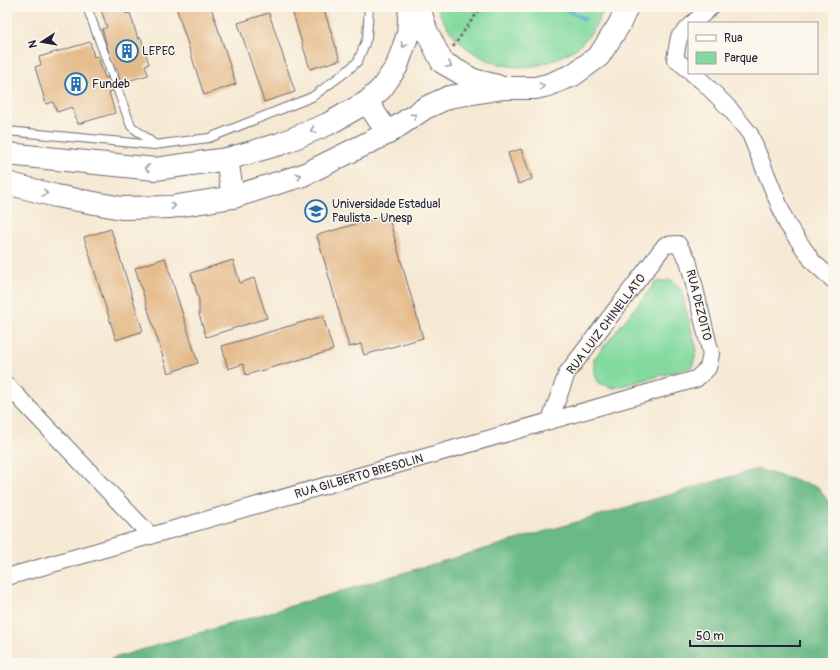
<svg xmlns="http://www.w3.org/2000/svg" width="840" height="670" font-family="Pangolin,sans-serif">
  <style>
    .green { fill: #83da9f; stroke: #527e6d }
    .forest { fill: #6aba86; stroke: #466e60 }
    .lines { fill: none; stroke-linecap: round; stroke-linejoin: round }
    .stream { stroke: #4cb0cb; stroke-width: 4.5 }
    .building { fill: #e4ba89 }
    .lane-casing { stroke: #6c6871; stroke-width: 10 }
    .street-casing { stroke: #6c6871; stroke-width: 18 }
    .secondary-casing { stroke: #6c6871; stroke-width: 24 }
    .path { stroke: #6c6871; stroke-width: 2.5; stroke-dasharray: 3 3; stroke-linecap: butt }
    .lane { stroke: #fff; stroke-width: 8 }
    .street { stroke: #fff; stroke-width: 16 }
    .secondary { stroke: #fff; stroke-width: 22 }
    .oneway { stroke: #9c9ca7 }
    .labels { text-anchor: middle; stroke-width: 3; stroke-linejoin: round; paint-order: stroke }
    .poi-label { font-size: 12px; fill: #22223b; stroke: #fbf7ec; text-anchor: start }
    .street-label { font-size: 12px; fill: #22223b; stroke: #fbf7ec }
  </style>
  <rect width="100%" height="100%" fill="#fbf7ec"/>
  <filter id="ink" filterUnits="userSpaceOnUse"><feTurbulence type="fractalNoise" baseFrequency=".025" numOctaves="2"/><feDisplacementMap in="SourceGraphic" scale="8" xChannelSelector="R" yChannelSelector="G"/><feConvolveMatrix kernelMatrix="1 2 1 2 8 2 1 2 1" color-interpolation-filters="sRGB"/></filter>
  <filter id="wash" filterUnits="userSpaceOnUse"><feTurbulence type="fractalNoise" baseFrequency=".012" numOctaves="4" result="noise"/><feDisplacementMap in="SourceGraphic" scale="16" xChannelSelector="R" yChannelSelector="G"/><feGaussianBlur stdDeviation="0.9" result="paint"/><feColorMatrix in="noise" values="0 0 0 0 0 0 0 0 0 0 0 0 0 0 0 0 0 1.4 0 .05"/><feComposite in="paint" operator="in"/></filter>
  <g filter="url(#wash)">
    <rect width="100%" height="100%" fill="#f6e9d4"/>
    <!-- green -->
    <g class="green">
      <path d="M437 7H605C597 24 592 34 578 47 573 51 567 53 562 56 514 83 456 57 437 7Z"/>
      <path d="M672 280 681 290 697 351 692 367 614 388 599 383 594 373V359L656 282Z"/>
    </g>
    <!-- forest -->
    <path class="forest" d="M757 469 818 487 833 508V663H97Z"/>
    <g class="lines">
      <!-- stream -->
      <path class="stream" d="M562 7 584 19"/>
    </g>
    <g id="blocks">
      <!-- building -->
      <g class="building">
        <path d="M100 7H124L126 14 130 13 138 39 141 38 149 64 145 65 148 75 121 83 117 68 114 69 102 29 107 27Z"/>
        <path d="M176 7H211L236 84 204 95Z"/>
        <path d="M291 7H323L340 60 310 69Z"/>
        <path d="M269 13 295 92 264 102 238 23Z"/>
        <path d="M90 42 94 57 98 56 105 78 110 77 114 90 109 92 115 113 78 124 72 107 57 112 53 102 46 104 35 67 41 65 39 57Z"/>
        <path d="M521 149 532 179 518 184 508 153Z"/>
        <path d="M388 215 423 338 364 355 361 344 349 347 317 235Z"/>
        <path d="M111 229 143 331 116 340 84 237Z"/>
        <path d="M165 258 198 363 168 373 135 268Z"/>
        <path d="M233 260 240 283 254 278 267 318 206 337 199 314V300L191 273Z"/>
        <path d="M323 316 333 350 246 375 243 364 228 369 222 346Z"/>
      </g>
    </g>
  </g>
  <g filter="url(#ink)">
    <use href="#blocks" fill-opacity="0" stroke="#6c6871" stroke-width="1"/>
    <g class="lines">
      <!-- lane casing -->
      <g class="lane-casing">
        <g id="lane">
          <path d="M87 7 131 126 154 144"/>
          <path d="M7 131 154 145 209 138 312 97 346 72 358 61 367 38 369 7"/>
        </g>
      </g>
      <!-- street casing -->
      <g class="street-casing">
        <g id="street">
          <path d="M693 23 711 7"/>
          <path d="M689 27 679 37 675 59 689 70"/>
          <path d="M692 73 703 82 730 109 750 134 787 224 813 262 833 280"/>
          <path d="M7 385 151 536"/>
          <path d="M7 577 696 379 708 368 711 354 688 260 678 244 665 245 567 373 550 420"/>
        </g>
      </g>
      <!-- secondary casing -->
      <g class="secondary-casing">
        <g id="secondary">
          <path d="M419 7 426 30 442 62 473 80 497 86"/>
          <path d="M367 102 388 133"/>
          <path d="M7 154 155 169 227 159 280 144 328 124 367 102 382 88 397 66 408 34 410 7"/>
          <path d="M227 159 233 197"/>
          <path d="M7 183 56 196 122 208 171 207 233 197 303 175 388 133 425 108 449 97 503 88H535L548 85 573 75 599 56 619 25 627 7"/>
        </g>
      </g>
      <!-- path -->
      <path class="path" d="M453 47 481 7"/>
      <!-- lane -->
      <use href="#lane" class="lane"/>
      <!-- street -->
      <use href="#street" class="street"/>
      <!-- secondary -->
      <use href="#secondary" class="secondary"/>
    </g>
    <!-- one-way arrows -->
    <defs><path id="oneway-chevron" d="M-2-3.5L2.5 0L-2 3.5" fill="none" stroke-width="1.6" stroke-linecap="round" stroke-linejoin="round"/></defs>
    <g class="oneway">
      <use href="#oneway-chevron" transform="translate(404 45) rotate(108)"/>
      <use href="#oneway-chevron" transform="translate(449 65) rotate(31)"/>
      <use href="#oneway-chevron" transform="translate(542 86) rotate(-13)"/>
      <use href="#oneway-chevron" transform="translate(414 116) rotate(-34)"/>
      <use href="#oneway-chevron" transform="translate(313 130) rotate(157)"/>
      <use href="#oneway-chevron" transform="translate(147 168) rotate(-174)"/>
      <use href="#oneway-chevron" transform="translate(299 176) rotate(-20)"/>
      <use href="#oneway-chevron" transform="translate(45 193) rotate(14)"/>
      <use href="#oneway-chevron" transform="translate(173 206) rotate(-6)"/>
    </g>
  </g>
  <!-- icons -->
  <defs>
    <g id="building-ring" transform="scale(1.15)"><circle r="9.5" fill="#fbf7ec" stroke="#1f6fb2" stroke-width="1.5"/><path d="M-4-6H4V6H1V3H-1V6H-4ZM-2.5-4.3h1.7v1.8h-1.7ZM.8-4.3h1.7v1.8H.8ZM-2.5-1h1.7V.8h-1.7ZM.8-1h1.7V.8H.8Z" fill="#1f6fb2"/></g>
    <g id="university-ring" transform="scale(1.15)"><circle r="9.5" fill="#fbf7ec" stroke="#1f6fb2" stroke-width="1.5"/><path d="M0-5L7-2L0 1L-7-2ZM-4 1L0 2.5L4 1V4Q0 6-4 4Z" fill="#1f6fb2"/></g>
  </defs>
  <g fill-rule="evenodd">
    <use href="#building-ring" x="127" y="51"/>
    <use href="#building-ring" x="76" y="84"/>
    <use href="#university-ring" x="316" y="211"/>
  </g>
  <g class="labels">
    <!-- poi labels -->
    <g class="poi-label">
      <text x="142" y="55">LEPEC</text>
      <text x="92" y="88">Fundeb</text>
      <text x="332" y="208">Universidade Estadual<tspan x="332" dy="14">Paulista - Unesp</tspan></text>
    </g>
    <!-- street labels -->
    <g class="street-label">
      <text transform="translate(699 305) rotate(76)" y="4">RUA DEZOITO</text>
      <text transform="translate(606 324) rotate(-53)" y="4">RUA LUIZ CHINELLATO</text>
      <text transform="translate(359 476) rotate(-16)" y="4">RUA GILBERTO BRESOLIN</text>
    </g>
  </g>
  <!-- margin -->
  <rect width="840" height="670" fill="none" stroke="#fbf7ec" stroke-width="24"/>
  <!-- legend -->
  <rect x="688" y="22" width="130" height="52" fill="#fbf7ec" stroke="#a4a2a5"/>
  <rect x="696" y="35" width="20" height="6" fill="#ffffff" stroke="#a4a2a5"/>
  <text x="724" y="42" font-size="12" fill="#22223b">Rua</text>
  <rect x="696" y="52" width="20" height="12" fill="#83da9f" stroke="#a4a2a5"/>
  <text x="724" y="62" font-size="12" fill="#22223b">Parque</text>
  <!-- north arrow -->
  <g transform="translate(42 42) rotate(258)" stroke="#fbf7ec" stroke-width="3" paint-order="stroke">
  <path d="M0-3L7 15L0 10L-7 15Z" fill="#22223b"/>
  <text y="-6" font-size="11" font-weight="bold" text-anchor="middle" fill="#22223b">N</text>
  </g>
  <!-- scale -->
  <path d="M690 640v6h110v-6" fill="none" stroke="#22223b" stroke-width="2"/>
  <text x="696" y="640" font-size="12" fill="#22223b" stroke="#fbf7ec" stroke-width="3" paint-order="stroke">50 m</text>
</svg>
